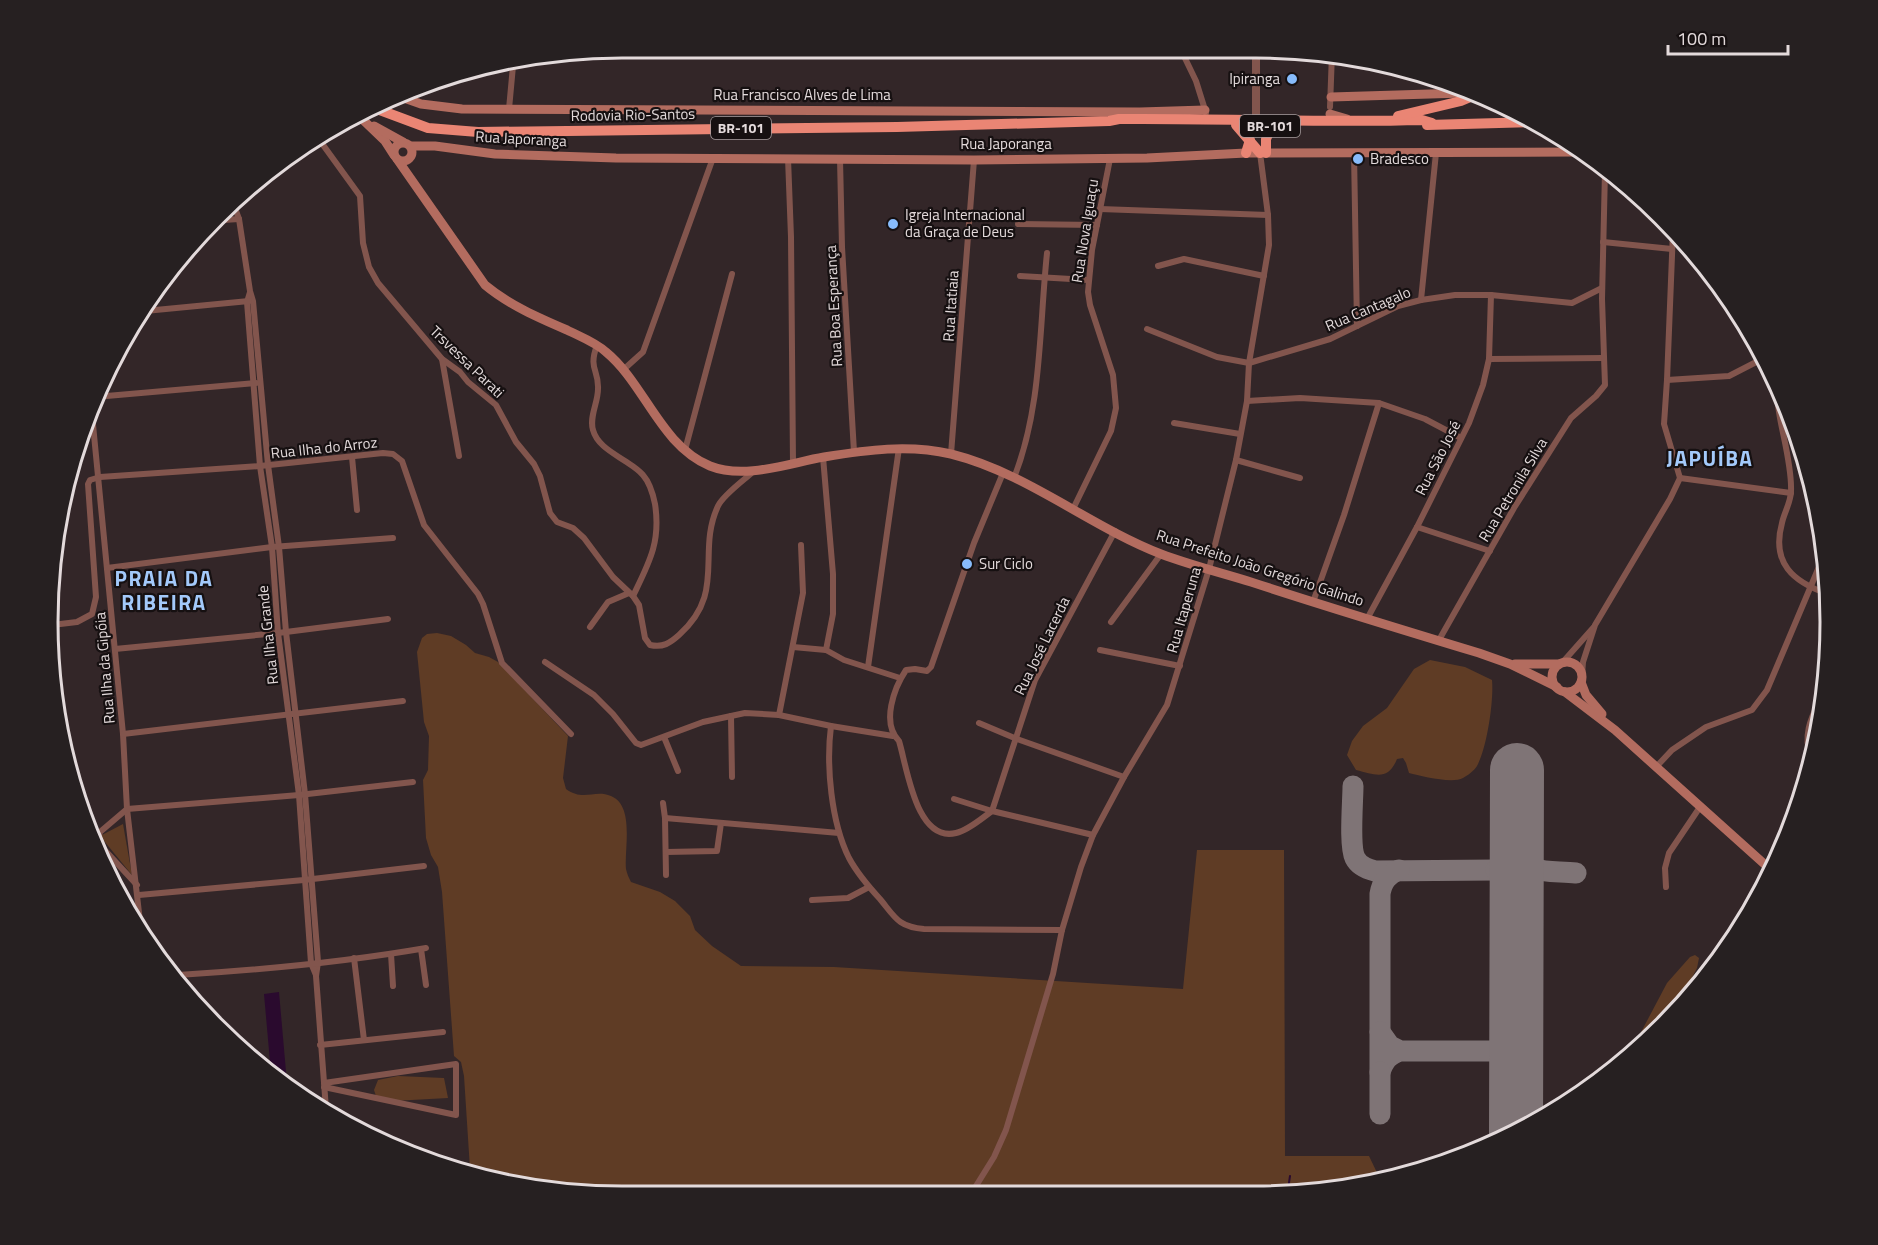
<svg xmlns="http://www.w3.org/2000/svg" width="1878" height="1245" font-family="'Titillium Web',sans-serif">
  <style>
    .green { fill: #5f3c25 }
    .water { fill: #2a0a2e }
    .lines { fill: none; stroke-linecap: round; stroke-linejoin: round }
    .stream { stroke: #2a0a2e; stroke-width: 2 }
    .taxiway { stroke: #7f7476; stroke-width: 21 }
    .runway { stroke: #7f7476; stroke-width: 54 }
    .minor { stroke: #82554d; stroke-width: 6 }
    .tertiary { stroke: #82554d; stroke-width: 8 }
    .secondary { stroke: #b36c5f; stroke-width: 9 }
    .trunk { stroke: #ea8574; stroke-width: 10 }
    .poi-dot { fill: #87bbfb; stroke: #161011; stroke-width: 2 }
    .labels { text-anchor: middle; stroke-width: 4.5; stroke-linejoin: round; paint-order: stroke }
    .shield { fill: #161011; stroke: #a69d9e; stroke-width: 1.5 }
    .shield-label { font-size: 14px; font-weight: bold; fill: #e3dadb }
    .poi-label { font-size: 15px; fill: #e3dadb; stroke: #161011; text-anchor: start }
    .street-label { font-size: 15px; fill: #e3dadb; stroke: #161011 }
    .district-label { font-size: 21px; font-weight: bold; letter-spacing: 1.5px; fill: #a3c9fa; stroke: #161011 }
    .rim { fill: none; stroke: #e3dadb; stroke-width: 3 }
  </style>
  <rect width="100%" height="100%" fill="#332628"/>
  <!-- green -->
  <g class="green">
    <path d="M437 633 451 636 466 645 475 653 489 657 498 662 568 736 563 778 566 789C584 802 594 789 611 796 635 806 624 849 626 869 627 874 629 878 631 882L660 892 675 901 690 916 695 930 712 946 741 966 834 967 1183 989 1197 850H1284L1285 1156H1369L1381 1181 1293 1196 547 1192 470 1169 464 1076 461 1062 454 1056 442 892 438 867 431 855 426 838 423 780 428 770 429 736 424 722 417 652 422 638 427 634Z"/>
    <path d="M1430 660 1465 667 1492 680C1494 700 1487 748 1477 766 1475 770 1467 776 1463 778 1452 784 1421 776 1409 773L1406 763 1403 758 1397 759C1388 781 1376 775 1356 770L1347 755 1352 741 1363 726 1387 708 1414 669Z"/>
    <path d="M123 824 132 875 100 836Z"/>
    <path d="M1695 955 1699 958 1697 968 1672 1016 1635 1050 1639 1036 1667 983 1690 957Z"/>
    <path d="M398 1076 444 1078 448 1098 393 1101 376 1096 374 1090 378 1080Z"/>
  </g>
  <!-- water -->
  <path class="water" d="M279 992 287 1083 271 1073 264 994Z"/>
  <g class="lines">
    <!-- stream -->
    <path class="stream" d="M1287 1196 1290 1176"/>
    <!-- taxiway -->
    <g class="taxiway">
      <path d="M1353 786C1353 801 1349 846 1355 858 1359 866 1367 869 1375 871L1496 870"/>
      <path d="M1517 847C1525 877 1550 870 1576 873"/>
      <path d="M1507 866 1496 870C1509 873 1512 879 1517 891"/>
      <path d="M1516 1027C1512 1040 1508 1047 1494 1051L1510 1060 1516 1074"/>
      <path d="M1380 1032V894C1382 882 1387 875 1399 870"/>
      <path d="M1400 1051C1388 1055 1384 1061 1380 1072V1032L1390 1046 1400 1051H1494"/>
      <path d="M1380 1114V1072"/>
    </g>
    <!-- runway -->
    <path class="runway" d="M1516 1134 1517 770"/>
    <!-- minor -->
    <g class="minor">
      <path d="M1182 52 1196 81 1206 113"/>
      <path d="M1330 107 1332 53"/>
      <path d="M509 109 513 66"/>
      <path d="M318 138 360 196 363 243 369 267 378 283 442 359 460 372 468 382 496 405 516 442 534 464 540 476 550 513 557 522 573 528 584 538 613 577 633 596 639 605 645 638 650 645C663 648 670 643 679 635 727 592 696 553 718 506 723 495 744 480 754 471"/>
      <path d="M1354 153 1357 326"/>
      <path d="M788 158 791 237 793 463"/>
      <path d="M840 159 842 247 854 452"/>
      <path d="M235 208 239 219 250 291 253 301 268 465 279 547 286 632 305 794 318 962 316 976 326 1109"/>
      <path d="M1100 209 1268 215"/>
      <path d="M223 220 239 219"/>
      <path d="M1018 224 1097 225"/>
      <path d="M1673 231 1667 380 1664 424 1680 478"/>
      <path d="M1603 242 1672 249"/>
      <path d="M1158 266 1184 259 1264 276"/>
      <path d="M1020 276 1088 280"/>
      <path d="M250 292 247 302 260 466 272 547 278 633 299 795 311 963 316 975"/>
      <path d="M1421 300 1436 153"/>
      <path d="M145 311 249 301"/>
      <path d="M1147 329 1217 357 1249 363 1330 339 1398 306 1421 300 1455 295H1491L1572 303 1602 288"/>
      <path d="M597 345C588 370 599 369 598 389 598 403 589 417 593 430 597 445 613 453 625 461 631 465 638 469 643 475 650 483 653 494 655 504 661 542 649 563 633 596"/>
      <path d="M442 359 459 456"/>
      <path d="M1489 359 1603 358"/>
      <path d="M1770 367C1776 383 1777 401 1780 418 1784 440 1792 469 1791 491 1791 502 1784 513 1782 523 1771 563 1793 582 1828 594"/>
      <path d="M623 370 643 352 713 158"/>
      <path d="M1667 380 1729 376 1764 358"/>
      <path d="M95 397 256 383"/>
      <path d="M1247 401 1300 398 1379 403 1425 419 1461 438"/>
      <path d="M91 404 123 734 127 809 141 930"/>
      <path d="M1174 423 1240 434"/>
      <path d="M685 450 732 274"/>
      <path d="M951 454 974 160"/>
      <path d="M352 457 357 510"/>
      <path d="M823 457 833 574V614L826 650"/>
      <path d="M1236 460 1300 478"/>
      <path d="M1003 473 974 543 931 667 927 671 915 669 906 670C894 688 881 723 899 741 907 767 916 843 956 833 969 830 982 818 992 811L1035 680 1115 531"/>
      <path d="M1014 478C1042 407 1039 329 1047 253"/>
      <path d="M1680 478 1791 493"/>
      <path d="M1073 509 1111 431 1116 408 1113 375 1090 305 1088 292 1092 250 1110 159"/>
      <path d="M1417 527 1490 551"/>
      <path d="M107 568 272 547 393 538"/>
      <path d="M1313 602 1344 515 1379 403"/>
      <path d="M1367 619 1417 527 1469 423 1483 385 1489 359 1491 295"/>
      <path d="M1111 622 1161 554"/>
      <path d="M52 625 77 622 92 614 96 597 88 484 90 480 100 477 260 466 383 453 393 454 402 461 424 525 478 594 483 604 502 663 571 734"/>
      <path d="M590 627 608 602 629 593"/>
      <path d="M1439 640 1514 508 1571 418 1596 396 1605 385 1602 299 1605 171"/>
      <path d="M793 647 826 650 844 660 900 678"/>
      <path d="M115 649 278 633 388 619"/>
      <path d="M1100 650 1180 666"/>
      <path d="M545 662 594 695 613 714 636 743 641 745 703 722 745 713 779 715 831 726 893 736"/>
      <path d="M1562 663 1593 628"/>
      <path d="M868 667 899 448"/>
      <path d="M1582 675 1583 662 1595 625 1670 499 1680 478"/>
      <path d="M779 715 803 593 801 545"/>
      <path d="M731 716 732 777"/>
      <path d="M979 723 1017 739 1124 777"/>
      <path d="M831 726C826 765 831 822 849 858 857 873 869 887 880 899 895 917 898 927 924 929L1062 930"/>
      <path d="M123 734 403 701"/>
      <path d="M664 737 678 771"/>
      <path d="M1811 758C1801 732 1814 713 1825 688"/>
      <path d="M1657 766 1672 750 1706 727 1752 710 1767 690 1824 555"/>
      <path d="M954 799 992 811 1093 835"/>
      <path d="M663 803 665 818 666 875"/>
      <path d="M665 818 839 833"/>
      <path d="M98 838 100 832 127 809 299 795 413 782"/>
      <path d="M101 846 137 885"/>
      <path d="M666 852 717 851 721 823"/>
      <path d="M1666 887 1665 868 1669 853 1700 807"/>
      <path d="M139 895 304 880 424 866"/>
      <path d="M812 900 848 898 869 887"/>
      <path d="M421 949 426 985"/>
      <path d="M391 954 393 986"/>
      <path d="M354 958 364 1040"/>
      <path d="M178 975C261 970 345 962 426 948"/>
      <path d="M320 1045 443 1032"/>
      <path d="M324 1083 456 1064V1115L324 1087"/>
      <path d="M971 1194 994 1157 1006 1130 1053 974 1062 930 1081 867 1093 835 1124 777 1167 705 1209 569 1236 460 1247 401 1249 363 1269 245 1268 215 1260 153"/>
    </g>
    <!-- tertiary -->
    <path class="tertiary" d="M1256 52V120"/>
    <!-- secondary -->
    <g class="secondary">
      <path d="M401 97 421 104 462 109 1140 112 1205 110"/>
      <path d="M1331 97 1463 93"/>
      <path d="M1330 114 1347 119"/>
      <path d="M360 117 385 141 394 155"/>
      <path d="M374 126 403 142"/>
      <circle cx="403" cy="152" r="9"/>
      <path d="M411 146H435L495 154 616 158 974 160 1147 158 1246 153 1577 152"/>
      <path d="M397 159 485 285C509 305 539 318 567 330 581 337 595 342 606 352 645 384 660 445 710 466 745 480 789 463 824 457 867 450 908 444 951 454 1027 473 1089 526 1161 554 1190 565 1222 573 1251 582 1327 607 1403 630 1479 653L1510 664 1557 687"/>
      <circle cx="1567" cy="677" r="15"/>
      <path d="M1515 664H1559"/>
      <path d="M1581 682 1586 695 1602 714"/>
      <path d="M1565 692 1615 730 1771 870"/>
    </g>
    <!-- trunk -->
    <g class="trunk">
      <path d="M377 109 428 128 478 132 897 127 1109 121 1119 119C1220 118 1321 123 1422 120L1432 123"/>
      <path d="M1398 116 1461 101 1473 96"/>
      <path d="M1236 125 1260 153"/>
      <path d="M1427 125 1532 122"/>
      <path d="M1246 153 1250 140"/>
      <path d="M1266 153V139L1272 126"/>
    </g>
  </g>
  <!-- markers -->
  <g class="poi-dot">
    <circle cx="1292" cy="79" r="6"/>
    <circle cx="1358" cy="159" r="6"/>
    <circle cx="893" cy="224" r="6"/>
    <circle cx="967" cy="564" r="6"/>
  </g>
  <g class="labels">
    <!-- shield labels -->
    <g class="shield">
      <rect x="1240" y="115" width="60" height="22" rx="4.5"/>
      <rect x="711" y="117" width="60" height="22" rx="4.5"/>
    </g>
    <g class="shield-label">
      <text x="1270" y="131">BR-101</text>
      <text x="741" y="133">BR-101</text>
    </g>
    <!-- poi labels -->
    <g class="poi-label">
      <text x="1280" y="84" text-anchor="end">Ipiranga</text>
      <text x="1370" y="164">Bradesco</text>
      <text x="905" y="220">Igreja Internacional<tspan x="905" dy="17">da Graça de Deus</tspan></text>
      <text x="979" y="569">Sur Ciclo</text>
    </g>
    <!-- street labels -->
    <g class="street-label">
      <text x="802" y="100">Rua Francisco Alves de Lima</text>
      <text transform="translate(633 115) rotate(-1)" y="5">Rodovia Rio-Santos</text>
      <text transform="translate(521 139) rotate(3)" y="5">Rua Japoranga</text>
      <text x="1006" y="149">Rua Japoranga</text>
      <text transform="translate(1085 231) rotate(-81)" y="5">Rua Nova Iguaçu</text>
      <text transform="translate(834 306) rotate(-93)" y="5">Rua Boa Esperança</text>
      <text transform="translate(951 306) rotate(-86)" y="5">Rua Itatiaia</text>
      <text transform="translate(1368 309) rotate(-23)" y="5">Rua Cantagalo</text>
      <text transform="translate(467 362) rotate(44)" y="5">Trsvessa Parati</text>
      <text transform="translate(324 448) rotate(-6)" y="5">Rua Ilha do Arroz</text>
      <text transform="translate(1438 458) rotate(-63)" y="5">Rua São José</text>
      <text transform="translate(1513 490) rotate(-59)" y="5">Rua Petronila Silva</text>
      <text transform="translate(1260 568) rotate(18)" y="5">Rua Prefeito João Gregório Galindo</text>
      <text transform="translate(1184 610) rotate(-74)" y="5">Rua Itaperuna</text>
      <text transform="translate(268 635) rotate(-96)" y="5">Rua Ilha Grande</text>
      <text transform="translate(1042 646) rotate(-64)" y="5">Rua José Lacerda</text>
      <text transform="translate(105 668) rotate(-95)" y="5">Rua Ilha da Gipóia</text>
    </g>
    <!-- district labels -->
    <g class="district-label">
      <text x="1710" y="466">JAPUÍBA</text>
      <text x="164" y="586">PRAIA DA<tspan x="164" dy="24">RIBEIRA</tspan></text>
    </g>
  </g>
  <!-- crop -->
  <path d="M0 0H1878V1245H0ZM622 58H1256A564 564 0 0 1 1820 622V622A564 564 0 0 1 1256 1186H622A564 564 0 0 1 58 622V622A564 564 0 0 1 622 58Z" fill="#262021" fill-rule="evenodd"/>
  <path class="rim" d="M622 58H1256A564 564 0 0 1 1820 622V622A564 564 0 0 1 1256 1186H622A564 564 0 0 1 58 622V622A564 564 0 0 1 622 58Z"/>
  <!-- scale -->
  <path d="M1668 45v9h120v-9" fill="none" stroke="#e3dadb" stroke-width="3"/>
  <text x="1677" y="45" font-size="18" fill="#e3dadb" stroke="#161011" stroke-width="4.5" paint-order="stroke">100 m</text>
</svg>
